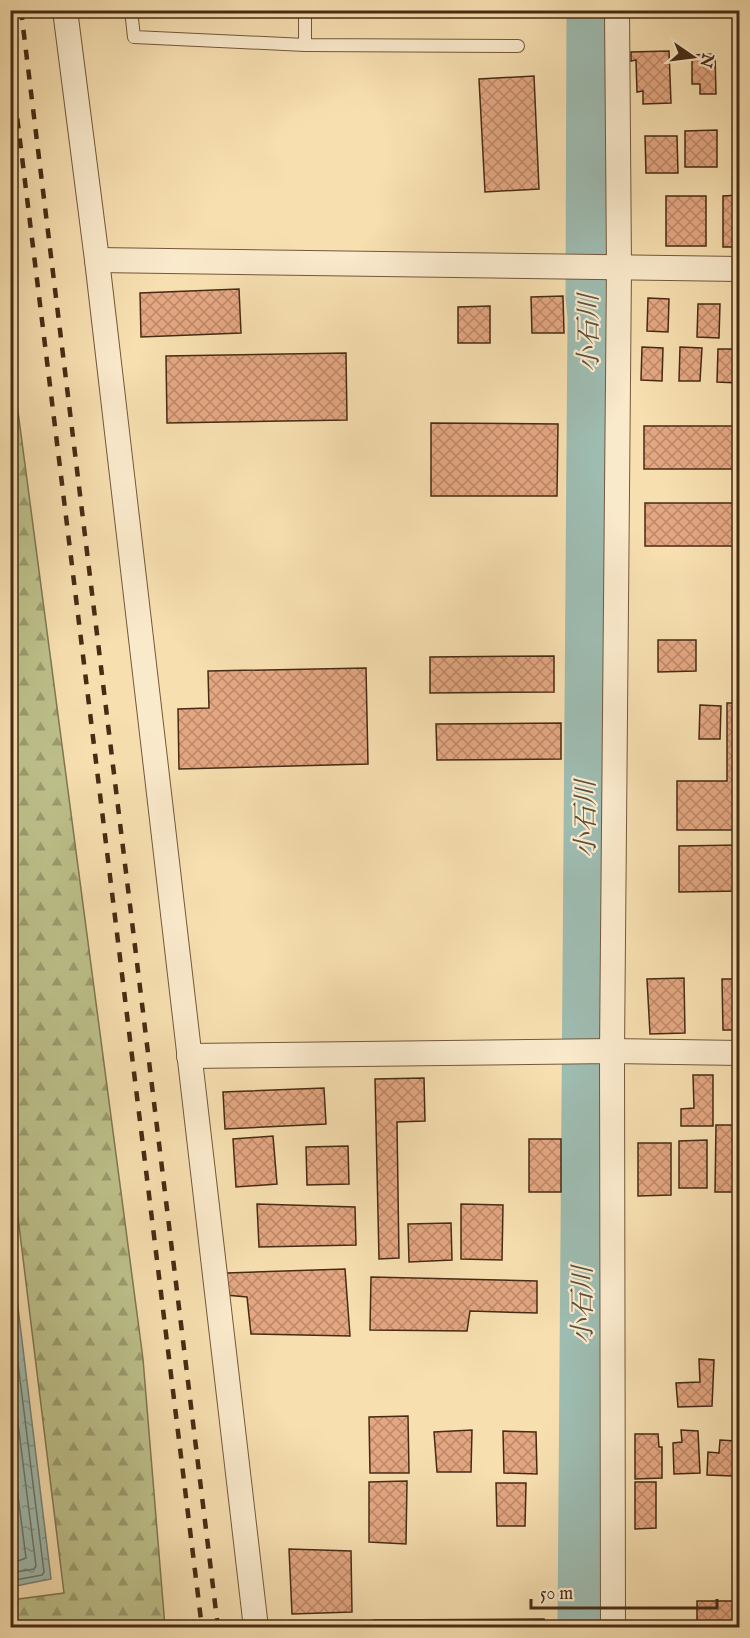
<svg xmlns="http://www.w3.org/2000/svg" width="750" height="1638" font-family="'IM FELL English','Noto Serif JP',serif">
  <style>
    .forest { fill: url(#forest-firs); stroke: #827650; stroke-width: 1.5 }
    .water { fill: url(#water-ripples); stroke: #7b8272; stroke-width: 1.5 }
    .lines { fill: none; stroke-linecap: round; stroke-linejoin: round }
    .shore { stroke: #727462; stroke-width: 1.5 }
    .river { stroke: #9ebcb1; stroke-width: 45 }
    .building { fill: url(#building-cross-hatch); stroke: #472b14; stroke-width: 1.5 }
    .service-casing { stroke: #73583b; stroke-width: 14 }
    .minor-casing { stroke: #73583b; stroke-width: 26 }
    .service { stroke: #faeacc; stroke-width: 12 }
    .minor { stroke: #faeacc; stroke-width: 24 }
    .rail { stroke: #472b14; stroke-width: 4.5; stroke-dasharray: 10 10; stroke-linecap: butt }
    .labels { text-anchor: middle; stroke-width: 4.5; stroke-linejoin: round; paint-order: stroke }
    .water-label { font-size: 26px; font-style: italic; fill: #5d4f3b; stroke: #faeacc }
  </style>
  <defs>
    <pattern id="forest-firs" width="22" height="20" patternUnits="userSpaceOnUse" patternTransform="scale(1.5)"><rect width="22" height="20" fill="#bdc18b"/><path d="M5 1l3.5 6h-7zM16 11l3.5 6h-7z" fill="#9b9d70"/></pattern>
    <pattern id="water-ripples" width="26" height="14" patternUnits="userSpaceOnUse" patternTransform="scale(1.5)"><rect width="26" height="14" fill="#9ebcb1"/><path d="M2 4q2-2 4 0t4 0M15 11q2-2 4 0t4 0" fill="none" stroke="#83998f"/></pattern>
    <pattern id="building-cross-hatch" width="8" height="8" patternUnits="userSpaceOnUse" patternTransform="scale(1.5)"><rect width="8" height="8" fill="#e4a782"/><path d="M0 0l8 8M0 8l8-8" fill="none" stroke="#bb8869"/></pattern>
  </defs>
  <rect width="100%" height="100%" fill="#f7dfb0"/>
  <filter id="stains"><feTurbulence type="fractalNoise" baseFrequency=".00333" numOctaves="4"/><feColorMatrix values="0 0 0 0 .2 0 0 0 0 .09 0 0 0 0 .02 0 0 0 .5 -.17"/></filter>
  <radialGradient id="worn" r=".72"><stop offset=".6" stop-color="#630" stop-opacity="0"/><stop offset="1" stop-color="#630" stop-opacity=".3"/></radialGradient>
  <!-- forest -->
  <path class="forest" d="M10 351 143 1359 165 1627H11V1600L64 1593 10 1152Z"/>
  <!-- water -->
  <path class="water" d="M11 1250 51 1579 11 1587H10Z"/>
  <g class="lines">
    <!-- shore -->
    <g class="shore">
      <path d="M10 1299 44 1572 42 1575 10 1581"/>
      <path d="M10 1360 36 1566 34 1569 10 1573"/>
      <path d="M10 1434 26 1558 10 1564"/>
    </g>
    <!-- river -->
    <path class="river" d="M580 1628 590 317 588 297 589 10"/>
  </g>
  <!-- building -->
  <g class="building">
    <path d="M669 51 671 103 643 104V91L637 92 636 60 631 61V52Z"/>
    <rect x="738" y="51" width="2" height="54"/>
    <path d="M715 54 716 94H700V84H692V55Z"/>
    <path d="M534 76 539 189 485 192 479 79Z"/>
    <path d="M717 130V167H685V131Z"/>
    <path d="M645 136H677L678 173H646Z"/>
    <path d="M740 195V247H723V196Z"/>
    <rect x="666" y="196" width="40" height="50"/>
    <path d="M239 289 241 333 141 337 140 293Z"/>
    <path d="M563 296 564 333H532L531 297Z"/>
    <path d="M648 298 669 299 668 332 647 331Z"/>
    <path d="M698 304H720L719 338 697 337Z"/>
    <path d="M490 306V343H458V307Z"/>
    <path d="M642 347 663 348 662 381 641 380Z"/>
    <path d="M680 347 702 348 700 381H679Z"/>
    <path d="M718 349H740L738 383 717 382Z"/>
    <path d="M346 353 347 420 167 423 166 356Z"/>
    <path d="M431 423 558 424 557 496H431Z"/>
    <rect x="644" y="426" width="96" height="43"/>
    <rect x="645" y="503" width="95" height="43"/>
    <path d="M658 640H696V671L658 672Z"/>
    <path d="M554 656V692L430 693V657Z"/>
    <path d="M366 668 368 764 179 769 178 709 209 708 208 671Z"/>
    <path d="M727 703H740V830H677V781H727Z"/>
    <path d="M700 705 721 706 720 739H699Z"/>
    <path d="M561 723V759L437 760 436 724Z"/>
    <path d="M740 845V891L679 892V846Z"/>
    <path d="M684 978 685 1033 650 1034 647 979Z"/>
    <path d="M722 979H740V1030H723Z"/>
    <path d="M693 1075H713V1126H681V1109L694 1108Z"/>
    <path d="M424 1078 425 1121 397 1122 399 1258 379 1259 375 1079Z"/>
    <path d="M324 1088 326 1124 225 1129 223 1092Z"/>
    <path d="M716 1125H740V1192H715Z"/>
    <path d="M273 1136 277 1184 236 1187 233 1139Z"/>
    <rect x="529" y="1139" width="32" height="53"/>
    <path d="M707 1140V1188H679V1141Z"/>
    <path d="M638 1143H671V1195L638 1196Z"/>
    <path d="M348 1146 349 1184 307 1185 306 1147Z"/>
    <path d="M257 1204 355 1207 356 1245 259 1247Z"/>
    <path d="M461 1204 503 1205 502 1260 461 1259Z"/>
    <path d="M451 1223 452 1260 409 1262 408 1224Z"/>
    <path d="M345 1269 350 1336 251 1334 247 1297 226 1295 227 1273Z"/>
    <path d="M371 1277 537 1281V1313L470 1311 467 1331 370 1330Z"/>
    <path d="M699 1359 714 1360 712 1406 678 1407 676 1383 700 1382Z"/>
    <path d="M408 1416 409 1473H370L369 1417Z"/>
    <path d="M472 1430 471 1472H437L434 1432Z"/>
    <path d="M681 1430 698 1431 700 1473 674 1474 673 1443 682 1442Z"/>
    <path d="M503 1431 536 1432 537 1474 504 1473Z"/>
    <path d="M635 1434H658L659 1447H662V1478L635 1479Z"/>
    <path d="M720 1440 735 1441 733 1476 707 1475 708 1452 719 1453Z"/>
    <path d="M407 1481 406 1544 369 1542V1482Z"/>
    <path d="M635 1482H656V1528L635 1529Z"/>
    <path d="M496 1483H526L525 1526H497Z"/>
    <path d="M289 1549 351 1551 352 1612 292 1614Z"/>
    <rect x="697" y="1601" width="43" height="27"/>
    <path d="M544 1619V1628H374V1620Z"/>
    <path d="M272 1622 351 1623V1628H272Z"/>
  </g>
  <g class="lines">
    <!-- service casing -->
    <g class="service-casing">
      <g id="service">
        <path d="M131 10 134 37 305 45 518 46"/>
        <path d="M305 45V10"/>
      </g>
    </g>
    <!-- minor casing -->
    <g class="minor-casing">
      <g id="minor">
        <path d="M65 10 97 260 256 1628"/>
        <path d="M97 260 740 269"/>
        <path d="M189 1056 612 1051 740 1053"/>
        <path d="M613 1628 612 1051 619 268 617 10"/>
      </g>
    </g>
    <!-- service -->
    <use href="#service" class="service"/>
    <!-- minor -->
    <use href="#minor" class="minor"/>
    <!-- rail -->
    <g class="rail">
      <path d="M21 10 218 1628"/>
      <path d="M10 59 202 1628"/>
    </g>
  </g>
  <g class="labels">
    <!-- water labels -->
    <g class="water-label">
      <text transform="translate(588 333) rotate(-90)" y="9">小石川</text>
      <text transform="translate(585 819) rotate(-90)" y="9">小石川</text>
      <text transform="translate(582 1305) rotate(-90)" y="9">小石川</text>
    </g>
  </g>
  <!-- margin -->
  <rect width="750" height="1638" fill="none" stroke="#f7dfb0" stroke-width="36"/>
  <rect x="12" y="12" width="726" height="1614" fill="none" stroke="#472b14" stroke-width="3"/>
  <rect x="18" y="18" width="714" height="1602" fill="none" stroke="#472b14" stroke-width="1.5"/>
  <!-- north arrow -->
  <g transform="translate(693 57) rotate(104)" stroke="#faeacc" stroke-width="4.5" paint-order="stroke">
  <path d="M0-4.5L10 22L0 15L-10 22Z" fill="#472b14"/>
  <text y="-9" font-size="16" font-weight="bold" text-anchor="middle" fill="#472b14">N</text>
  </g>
  <!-- scale -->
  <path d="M531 1599v9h186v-9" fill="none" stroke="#472b14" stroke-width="3"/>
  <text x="540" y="1599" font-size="18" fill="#472b14" stroke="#faeacc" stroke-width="4.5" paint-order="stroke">50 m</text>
  <rect width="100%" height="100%" filter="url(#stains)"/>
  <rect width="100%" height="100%" fill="url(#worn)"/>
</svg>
